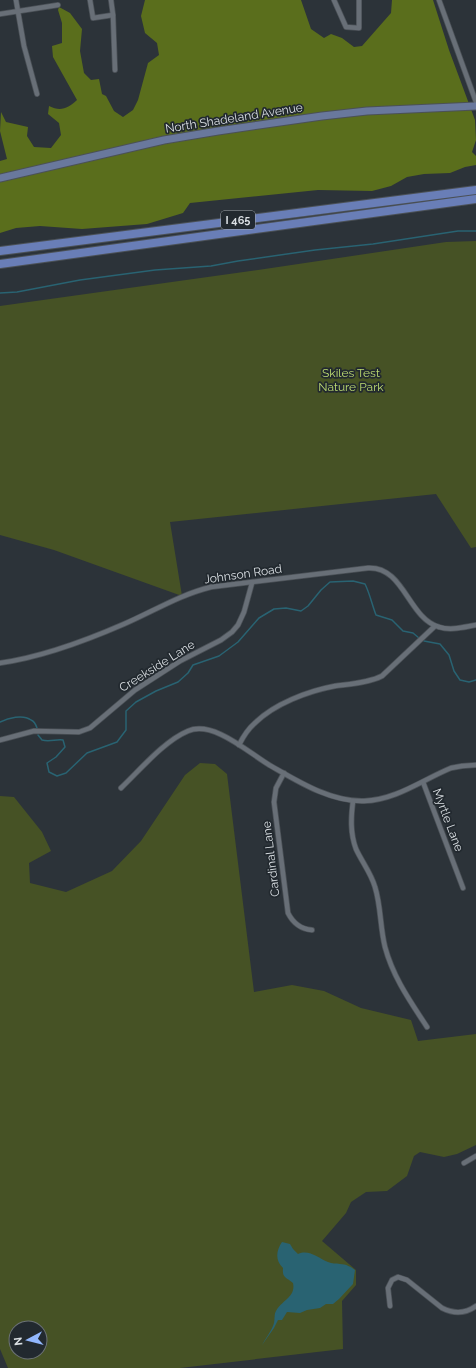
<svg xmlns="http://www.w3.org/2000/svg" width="476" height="1368" font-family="Raleway,sans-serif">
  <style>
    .green { fill: #465225; fill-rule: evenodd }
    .forest { fill: #5a6e1c }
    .water { fill: #296372 }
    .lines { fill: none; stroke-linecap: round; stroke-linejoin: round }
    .stream { stroke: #296372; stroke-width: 1.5 }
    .minor-casing { stroke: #4b5157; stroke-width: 6 }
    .primary-casing { stroke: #4b5157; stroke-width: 9 }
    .motorway-casing { stroke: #4b5157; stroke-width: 10 }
    .minor { stroke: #686f77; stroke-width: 4.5 }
    .primary { stroke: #69789d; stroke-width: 7 }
    .motorway { stroke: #697eb7; stroke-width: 8 }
    .labels { text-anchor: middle; stroke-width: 3.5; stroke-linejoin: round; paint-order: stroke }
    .shield { fill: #22292f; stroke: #a3a8ad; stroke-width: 1 }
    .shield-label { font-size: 11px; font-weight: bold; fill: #dadfe3 }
    .street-label { font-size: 12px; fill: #dadfe3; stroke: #22292f }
    .park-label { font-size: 12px; fill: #bddb71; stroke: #22292f }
  </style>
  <rect width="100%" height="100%" fill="#2c3339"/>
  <!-- green -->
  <g class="green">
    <path d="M476 241V547L471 548 436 494 170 522 182 596 54 550 0 535V306L258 270 446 242Z"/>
    <path d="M200 763 215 764 227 774 254 992 292 985 324 991 361 1008 411 1020 418 1041 476 1034V1145L457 1154 444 1157 420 1152 414 1156 407 1176 387 1191 366 1192 351 1202 346 1213 322 1241 356 1270V1285L342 1301 343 1349 180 1368H8L0 1349V796L14 797 42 832 51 851 29 863 30 883 66 892 112 871 141 841 185 775ZM16 1328H40V1352H16Z"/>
  </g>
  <!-- forest -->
  <path class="forest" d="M145 0H301L311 29 324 38 331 34 342 38 354 47 362 46 391 13 392 0H433L449 50 475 120 476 140 472 152 476 156V165L465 167 450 173 424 174 407 177 391 186 372 191 318 190 190 203 183 213 147 224 82 229 40 226 16 228 0 233V161L7 159 0 131 1 112 6 122 28 127 27 136 34 147 51 148 61 135 59 123 48 114 49 106C61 112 68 108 77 100L53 57 52 46 62 43V23L58 10 59 7 70 13 82 29 80 51 84 73 91 80 99 79 102 94 106 96 114 111 123 117 133 110 138 100 148 63 159 55 157 43 145 33 141 16Z"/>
  <!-- water -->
  <path class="water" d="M282 1242 290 1244 293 1249 298 1254C309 1249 318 1258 328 1262 332 1264 336 1263 340 1264 346 1264 351 1267 355 1270L353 1284 339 1299 333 1304H326L320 1308 307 1310 300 1313 287 1312 282 1320H278L274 1328 262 1345C266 1338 272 1330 274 1323 275 1319 274 1314 276 1311 282 1300 296 1297 293 1283 286 1277 282 1278 283 1268 275 1260 276 1251 282 1242Z"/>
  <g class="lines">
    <!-- stream -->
    <g class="stream">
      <path d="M0 293 17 292 80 280 155 270 211 266 238 261 315 250 373 244 458 231H476"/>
      <path d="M424 641 440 644 449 655 454 671 460 680 469 682 476 680"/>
      <path d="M0 722C8 718 23 714 31 720 34 721 36 725 37 728"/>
      <path d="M38 735 42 740C50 742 56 739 63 740L65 747 56 757 47 763 49 772 57 776 66 773 87 753 117 742 126 730V711L136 702 156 691 178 682 188 673 193 665 219 656 238 642 259 618 274 609 286 608 301 611 308 606 321 590 330 582 353 581 365 584C370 594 372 605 376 615L392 620 403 631 413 633 419 638"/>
    </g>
    <!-- minor casing -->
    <g class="minor-casing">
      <g id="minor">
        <path d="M16 0 24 46 37 94"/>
        <path d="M90 0 93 18 113 15"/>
        <path d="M111 0 113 15 115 70"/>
        <path d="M334 0 346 27 359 28V0"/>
        <path d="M439 0 476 102"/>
        <path d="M0 14 58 5"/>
        <path d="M0 663C43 657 85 641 124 624 154 611 179 595 211 587L368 568C404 566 408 618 439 627 451 631 464 627 476 625"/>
        <path d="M0 740 34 731 79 732 90 728 135 690 180 661 221 640 232 632 238 625 244 612 252 583"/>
        <path d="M239 745C243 737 248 729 255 723 274 704 308 691 335 686 350 684 368 683 382 676L435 626"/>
        <path d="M284 773 276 788 274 802 288 913C293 923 300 929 312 930"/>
        <path d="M423 782 463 888"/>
        <path d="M121 788C140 770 164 741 188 731 214 720 250 754 271 766 299 782 331 802 364 801 396 800 422 780 451 768L462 766 476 765"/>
        <path d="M353 801C351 817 350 833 356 849 362 862 371 873 375 887 381 906 380 927 385 947 393 977 410 1001 427 1027"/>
        <path d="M464 1163 476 1156"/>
        <path d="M390 1306 388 1288 392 1280 398 1277 407 1280 442 1308C454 1314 465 1314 476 1306"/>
      </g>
    </g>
    <!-- primary casing -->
    <g class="primary-casing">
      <path id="primary" d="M0 178 164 140 218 131 322 116 367 111 476 106"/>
    </g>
    <!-- motorway casing -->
    <g class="motorway-casing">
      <g id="motorway">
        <path d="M0 251 476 190"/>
        <path d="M0 264 476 199"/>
      </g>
    </g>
    <!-- minor -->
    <use href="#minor" class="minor"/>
    <!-- primary -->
    <use href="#primary" class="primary"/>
    <!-- motorway -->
    <use href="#motorway" class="motorway"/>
  </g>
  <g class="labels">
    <!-- shield labels -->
    <rect class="shield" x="221" y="211" width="34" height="18" rx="3"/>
    <g class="shield-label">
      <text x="238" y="224">I 465</text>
    </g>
    <!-- street labels -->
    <g class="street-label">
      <text transform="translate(234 118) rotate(-9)" y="4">North Shadeland Avenue</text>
      <text transform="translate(243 574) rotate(-8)" y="4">Johnson Road</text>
      <text transform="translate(157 666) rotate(-32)" y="4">Creekside Lane</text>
      <text transform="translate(448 820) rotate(69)" y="4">Myrtle Lane</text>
      <text transform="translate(271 859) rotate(-97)" y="4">Cardinal Lane</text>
    </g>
    <!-- park labels -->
    <g class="park-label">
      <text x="351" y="377">Skiles Test<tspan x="351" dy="14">Nature Park</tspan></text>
    </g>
  </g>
  <!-- north arrow -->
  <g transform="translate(28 1340) rotate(263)"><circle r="19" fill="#22292f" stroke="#6c7277"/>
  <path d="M0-3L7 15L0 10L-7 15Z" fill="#92b7fd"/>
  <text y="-6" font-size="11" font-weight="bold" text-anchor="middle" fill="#dadfe3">N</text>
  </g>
</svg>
